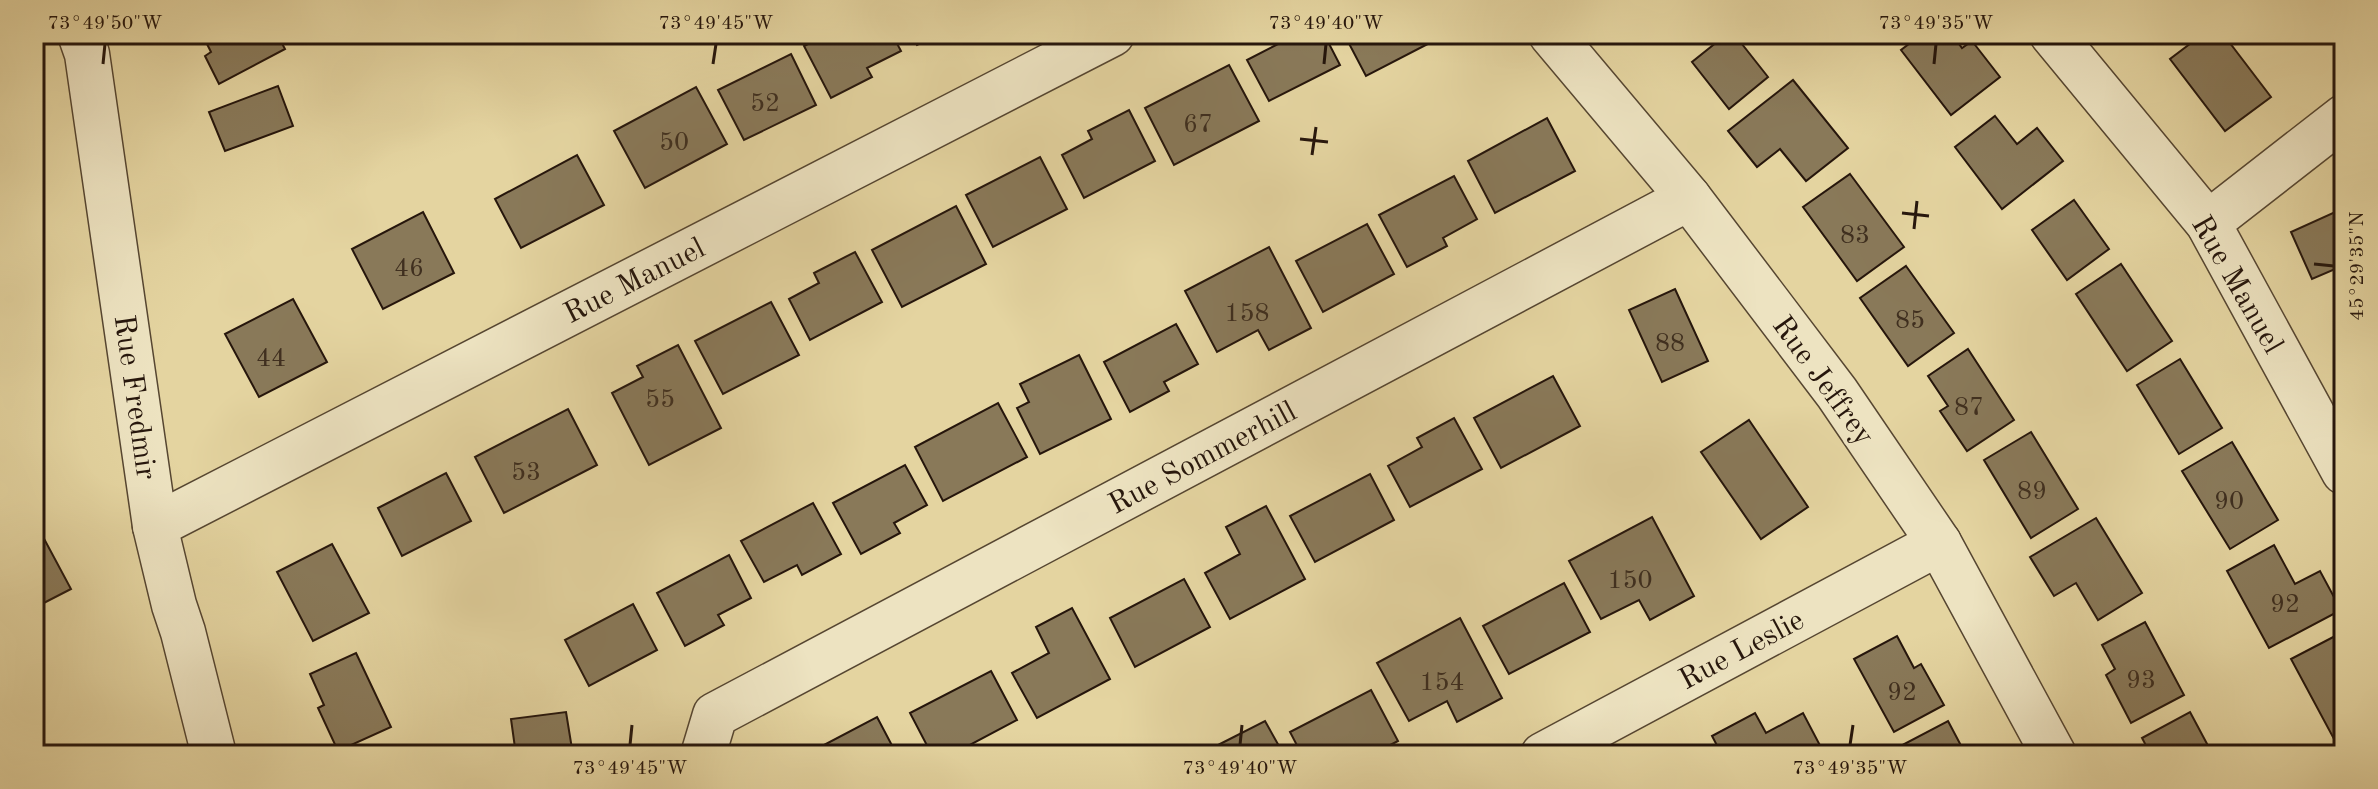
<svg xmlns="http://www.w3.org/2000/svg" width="2378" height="789" font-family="'Old Standard TT',serif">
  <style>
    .building { fill: #897959; stroke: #26160c; stroke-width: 2 }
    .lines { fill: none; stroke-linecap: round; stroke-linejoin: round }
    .minor-casing { stroke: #564631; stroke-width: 47 }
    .minor { stroke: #ede3c1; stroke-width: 44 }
    .ticks { fill: none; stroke: #26160c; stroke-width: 3 }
    .labels { text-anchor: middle; stroke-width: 7; stroke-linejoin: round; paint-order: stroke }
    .number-label { font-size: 26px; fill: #3f2f1f }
    .street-label { font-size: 30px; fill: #26160c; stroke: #ede3c1 }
    .neatline { fill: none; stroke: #26160c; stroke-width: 3 }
    .ticks-label { font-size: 20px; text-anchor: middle; fill: #26160c }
  </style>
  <rect width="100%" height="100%" fill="#e4d4a0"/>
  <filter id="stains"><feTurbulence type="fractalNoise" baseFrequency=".0025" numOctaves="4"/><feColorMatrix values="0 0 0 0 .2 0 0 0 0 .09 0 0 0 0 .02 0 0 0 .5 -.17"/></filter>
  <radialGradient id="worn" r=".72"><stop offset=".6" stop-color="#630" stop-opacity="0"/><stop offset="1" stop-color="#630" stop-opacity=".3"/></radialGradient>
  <!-- building -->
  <g class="building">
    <path d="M202 34H277L285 49 219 84 205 56 211 52Z"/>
    <path d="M828 34H892L901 51 867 68 872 77 831 98 804 46Z"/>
    <path d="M911 34H939L917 45Z"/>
    <path d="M1275 34H1324L1340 65 1269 101 1247 60 1278 44 1273 35Z"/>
    <path d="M1344 34H1447L1366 76Z"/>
    <path d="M1727 34H1734L1768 77 1729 109 1692 62Z"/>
    <path d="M1922 34H1952L1962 48 1972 41 2000 77 1951 115 1901 50Z"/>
    <path d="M2203 34H2223L2271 97 2225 131 2170 59Z"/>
    <path d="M791 54 816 105 744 140 718 90Z"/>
    <path d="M1229 65 1259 121 1174 165 1145 108Z"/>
    <path d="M1793 80 1848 148 1806 181 1780 149 1757 167 1728 131Z"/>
    <path d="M278 86 293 126 225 151 209 112Z"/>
    <path d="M696 87 727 144 645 188 614 131Z"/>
    <path d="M1129 110 1155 161 1084 198 1062 155 1092 139 1088 131Z"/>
    <path d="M1995 116 2017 144 2037 128 2063 161 2002 209 1955 147Z"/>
    <path d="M1547 118 1575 171 1495 213 1468 161Z"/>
    <path d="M577 155 604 205 521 248 495 199Z"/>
    <path d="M1040 157 1067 209 993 247 966 195Z"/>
    <path d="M1850 174 1904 247 1857 281 1803 207Z"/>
    <path d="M1454 176 1477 219 1443 238 1447 246 1407 267 1379 215Z"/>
    <path d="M2074 200 2109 249 2067 280 2032 230Z"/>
    <path d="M956 206 986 264 902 307 872 250Z"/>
    <path d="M2344 208V290L2335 269 2312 279 2291 232Z"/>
    <path d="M423 212 454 273 383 309 352 249Z"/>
    <path d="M34 219H41L34 336Z"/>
    <path d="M1367 224 1394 274 1323 312 1296 261Z"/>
    <path d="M1269 247 1311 328 1269 350 1258 330 1217 352 1185 291Z"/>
    <path d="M855 252 882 302 810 340 789 299 819 283 814 273Z"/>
    <path d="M2121 264 2172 341 2127 371 2076 294Z"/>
    <path d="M1906 266 1954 333 1908 366 1860 298Z"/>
    <path d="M1675 289 1708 361 1662 382 1629 310Z"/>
    <path d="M293 299 327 362 259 397 225 334Z"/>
    <path d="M771 302 799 355 723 394 695 341Z"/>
    <path d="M1176 324 1198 364 1164 382 1169 391 1130 412 1104 362Z"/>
    <path d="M678 345 721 428 649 465 612 393 643 377 637 366Z"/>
    <path d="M1968 349 2014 420 1967 451 1940 411 1948 406 1928 376Z"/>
    <path d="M1079 355 1111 419 1040 454 1017 408 1029 402 1020 384Z"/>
    <path d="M2180 359 2222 428 2179 454 2137 385Z"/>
    <path d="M1553 376 1580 426 1501 468 1474 418Z"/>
    <path d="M998 403 1027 457 943 501 915 447Z"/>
    <path d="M568 409 597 465 504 513 475 457Z"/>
    <path d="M1454 418 1482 469 1410 507 1388 466 1422 447 1417 438Z"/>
    <path d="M1749 420 1808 507 1761 539 1701 452Z"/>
    <path d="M2031 432 2078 509 2031 538 1984 460Z"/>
    <path d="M2232 442 2278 520 2230 549 2182 471Z"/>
    <path d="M905 465 927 505 894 523 900 533 861 554 833 503Z"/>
    <path d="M446 473 471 521 402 556 378 508Z"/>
    <path d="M1370 474 1394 520 1315 562 1290 516Z"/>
    <path d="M813 503 841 554 802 575 797 565 764 582 741 541Z"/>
    <path d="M1266 506 1305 579 1230 619 1205 573 1240 554 1226 527Z"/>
    <path d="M1652 517 1694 596 1650 620 1639 600 1601 619 1569 561Z"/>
    <path d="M2096 518 2142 593 2098 620 2076 583 2054 596 2030 557Z"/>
    <path d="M34 520 71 589 34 608Z"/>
    <path d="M332 544 369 613 313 641 277 572Z"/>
    <path d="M2274 545 2295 584 2320 571 2341 610 2269 648 2227 571Z"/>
    <path d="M729 555 751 598 718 615 724 625 685 646 657 593Z"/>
    <path d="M1184 579 1210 627 1135 667 1110 618Z"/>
    <path d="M1564 583 1590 632 1509 674 1483 626Z"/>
    <path d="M633 604 657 650 589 686 565 640Z"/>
    <path d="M1072 608 1110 679 1037 718 1012 673 1049 653 1036 627Z"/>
    <path d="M1460 618 1502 698 1457 722 1447 701 1409 721 1377 663Z"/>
    <path d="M2145 622 2184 695 2131 723 2106 675 2115 669 2102 645Z"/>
    <path d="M2341 633 2344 640V734L2334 739 2291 659Z"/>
    <path d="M1897 636 1914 668 1921 664 1944 705 1894 732 1854 659Z"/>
    <path d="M356 653 391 727 338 751 318 708 324 705 310 674Z"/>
    <path d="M991 671 1017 720 951 755H932L910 713Z"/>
    <path d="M1371 690 1398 741 1371 755H1302L1290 732Z"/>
    <path d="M566 712 573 755H516L511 719Z"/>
    <path d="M2190 712 2213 755H2151L2142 738Z"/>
    <path d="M1755 713 1766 733 1803 713 1825 755H1722L1712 736Z"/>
    <path d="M877 717 897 755H805Z"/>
    <path d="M1265 721 1284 755H1200L1220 744Z"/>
    <path d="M1948 721 1966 755H1893L1891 751Z"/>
  </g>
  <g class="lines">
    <!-- minor casing -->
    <g class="minor-casing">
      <g id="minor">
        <path d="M80 34 87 54 155 526 174 605 183 632 214 755"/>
        <path d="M1551 34 1689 198 1837 393 1939 543 2054 755"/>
        <path d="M2052 34 2208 223 2344 472"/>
        <path d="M2208 223 2344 117"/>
        <path d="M155 526 1112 34"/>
        <path d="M703 755 715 715 1689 198"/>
        <path d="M1543 755 1939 543"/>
      </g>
    </g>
    <!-- minor -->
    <use href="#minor" class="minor"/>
  </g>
  <!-- ticks -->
  <path class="ticks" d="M103 64 105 44M713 64 716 44M1324 64 1326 44M1934 64 1936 44M1300 139 1328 142M1312 155 1316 127M1902 213 1929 216M1914 229 1917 201M2314 264 2334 266M630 745 632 725M1240 745 1242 725M1850 745 1853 725"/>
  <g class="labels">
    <!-- number labels -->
    <g class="number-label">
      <text x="765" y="111">52</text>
      <text x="1198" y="132">67</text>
      <text x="674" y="150">50</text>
      <text x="1855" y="243">83</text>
      <text x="409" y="276">46</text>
      <text x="1247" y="321">158</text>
      <text x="1910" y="328">85</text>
      <text x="1670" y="351">88</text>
      <text x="271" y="366">44</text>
      <text x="660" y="407">55</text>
      <text x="1969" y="415">87</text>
      <text x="526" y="480">53</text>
      <text x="2032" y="499">89</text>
      <text x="2229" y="509">90</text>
      <text x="1630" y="588">150</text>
      <text x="2285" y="612">92</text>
      <text x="2141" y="688">93</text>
      <text x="1442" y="690">154</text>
      <text x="1902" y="700">92</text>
    </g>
    <!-- street labels -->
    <g class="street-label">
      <text transform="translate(634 280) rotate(-27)" y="10">Rue Manuel</text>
      <text transform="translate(2238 284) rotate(60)" y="10">Rue Manuel</text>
      <text transform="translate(1824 380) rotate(54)" y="10">Rue Jeffrey</text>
      <text transform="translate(136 397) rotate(82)" y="10">Rue Fredmir</text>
      <text transform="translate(1202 457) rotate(-28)" y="10">Rue Sommerhill</text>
      <text transform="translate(1741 649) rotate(-28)" y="10">Rue Leslie</text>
    </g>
  </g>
  <!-- margin -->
  <rect width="2378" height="789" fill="none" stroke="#e4d4a0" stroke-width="88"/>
  <rect x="44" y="44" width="2290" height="701" class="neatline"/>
  <g class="ticks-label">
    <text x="105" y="29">73°49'50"W</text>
    <text x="716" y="29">73°49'45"W</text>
    <text x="1326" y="29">73°49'40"W</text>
    <text x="1936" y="29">73°49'35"W</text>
    <text transform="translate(2356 266) rotate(-90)" y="7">45°29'35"N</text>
    <text x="630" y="774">73°49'45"W</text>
    <text x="1240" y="774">73°49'40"W</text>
    <text x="1850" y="774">73°49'35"W</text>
  </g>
  <rect width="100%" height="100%" filter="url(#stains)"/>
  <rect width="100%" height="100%" fill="url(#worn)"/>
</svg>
